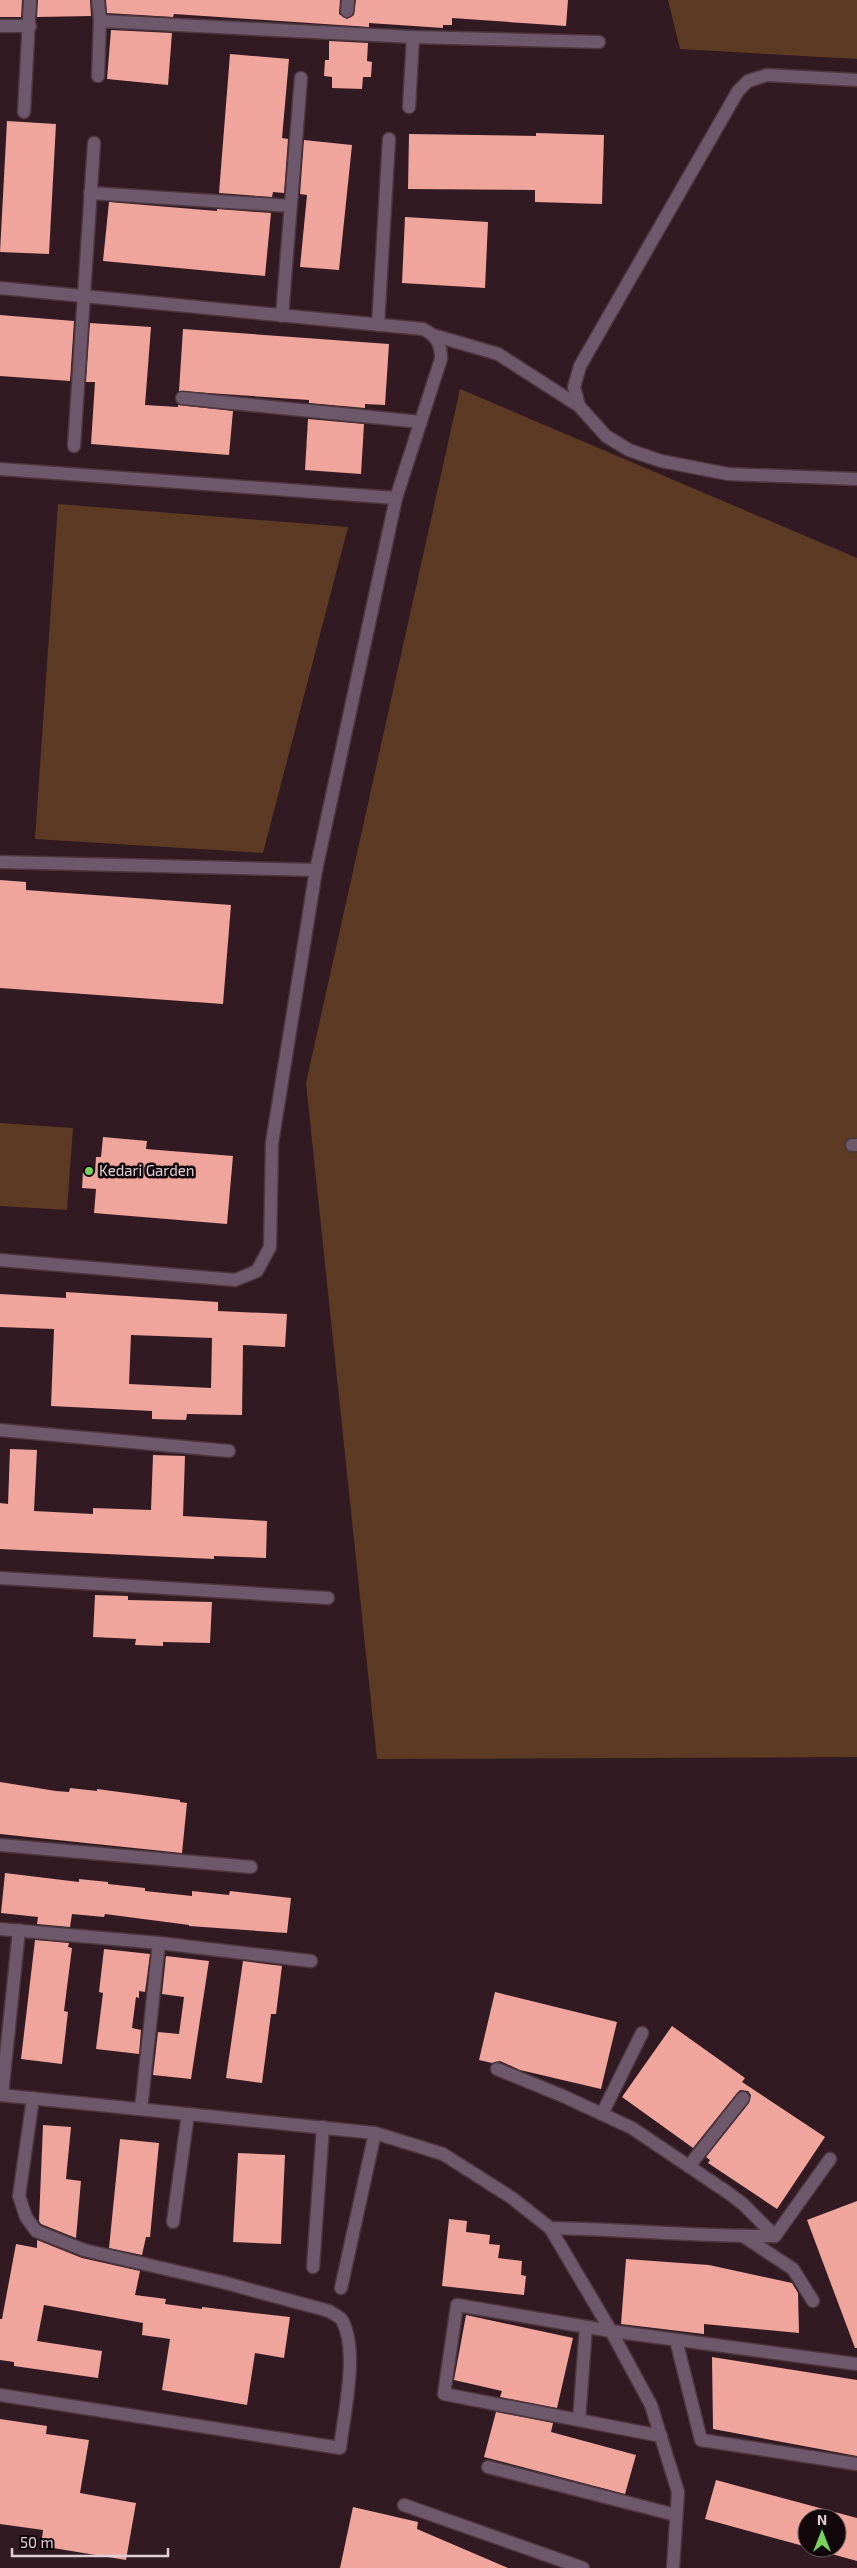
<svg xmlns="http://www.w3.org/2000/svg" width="857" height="2568" font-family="'Exo 2',sans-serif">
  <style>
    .green { fill: #5d3a23 }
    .building { fill: #efa49c; fill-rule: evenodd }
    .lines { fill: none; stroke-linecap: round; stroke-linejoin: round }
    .minor-casing { stroke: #4d373f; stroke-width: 15 }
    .minor { stroke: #6e586c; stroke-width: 12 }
    .poi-dot { fill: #77d259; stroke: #12080c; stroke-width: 2 }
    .labels { text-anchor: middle; stroke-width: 5; stroke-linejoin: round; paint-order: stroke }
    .poi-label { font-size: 15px; fill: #e0d0d5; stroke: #12080c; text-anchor: start }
  </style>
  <rect width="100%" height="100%" fill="#311a22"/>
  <!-- green -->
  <g class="green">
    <path d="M668 0H857V59L680 49Z"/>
    <path d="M460 389 857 558V1757L377 1759 306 1083Z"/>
    <path d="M58 504 348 527 263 853 35 839Z"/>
    <path d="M0 1123 73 1128 67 1210 0 1206Z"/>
  </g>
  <!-- building -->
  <g class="building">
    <path d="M0 0H22L21 17H0Z"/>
    <path d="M38 0H90L91 16 37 17Z"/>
    <path d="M106 0H340L339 14 347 19 354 15 356 0H568L566 26 452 18V25H443V28L369 23V27L174 14 173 17 107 13Z"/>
    <path d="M111 30 172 33 168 85 107 79Z"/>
    <path d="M329 41 368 43 367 61 372 62 371 77H363L362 89 332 88V77L324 76 325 60H329Z"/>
    <path d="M230 54 289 59 282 138 288 139 284 193 273 192 272 197 219 193Z"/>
    <path d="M7 121 56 124 49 254 0 252Z"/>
    <path d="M536 133 604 135 602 204 535 202V190L408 189 409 134 536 136Z"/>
    <path d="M304 140 352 145 339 270 300 267 307 195 300 194Z"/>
    <path d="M109 202 217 211V209L271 213 265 276 103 261Z"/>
    <path d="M405 217 488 222 485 288 402 283Z"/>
    <path d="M0 315 74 321 70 381 0 376Z"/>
    <path d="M90 323 151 327 145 405 178 407V405L233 411 229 455 91 444 95 382H86Z"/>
    <path d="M183 329 389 344 385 405 365 404V408L309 403V400L179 391Z"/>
    <path d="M308 419 364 424 361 474 305 470Z"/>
    <path d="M0 880 26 882V890L231 905 223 1004 0 988Z"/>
    <path d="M103 1137 147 1141 146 1149 233 1156 227 1224 94 1213 96 1189 82 1188 83 1172 95 1173 96 1157H101Z"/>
    <path d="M66 1292 218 1302V1311L287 1314 285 1347 243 1345 242 1415 187 1414 186 1420 152 1419V1411L51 1406 54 1329 0 1327V1294L66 1298ZM131 1335 212 1338 211 1388 129 1384Z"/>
    <path d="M10 1449 37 1450 34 1511 93 1514V1508L151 1510 153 1455 185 1456 183 1516 267 1521 266 1558 214 1556V1559L0 1549V1503L8 1504Z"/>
    <path d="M95 1595 128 1596V1600L212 1602 210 1643 163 1642V1646L135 1645 136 1639 93 1637Z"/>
    <path d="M0 1782 56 1791 69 1792 70 1788 97 1791V1789L180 1800V1802L187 1803 182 1853 0 1834Z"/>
    <path d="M5 1873 79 1882V1879L108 1882V1884L145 1888V1891L192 1896V1891L229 1895 230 1891 291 1898 287 1933 189 1926V1925L105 1914 104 1917 72 1914 70 1927 37 1924 38 1917 1 1913Z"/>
    <path d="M35 1940 69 1943 68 1947 72 1948 64 2011 68 2012 62 2064 21 2059Z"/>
    <path d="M104 1949 150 1954 145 1992 139 1991V1998L136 1997 132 2028 141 2030 139 2054 96 2049 103 1993 99 1992Z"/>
    <path d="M166 1956 209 1961 191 2079 153 2075 158 2032 179 2034 184 1997 162 1994Z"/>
    <path d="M243 1961 282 1966 276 2014H271L262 2083 226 2078Z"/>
    <path d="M495 1992 617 2022 601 2089 520 2070 500 2061 492 2063 479 2060Z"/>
    <path d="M672 2026 745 2078 742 2082 825 2137 777 2209 708 2163 710 2160 706 2157 749 2103 751 2095 748 2091 740 2090 737 2093 693 2148 622 2097Z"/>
    <path d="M43 2125 71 2127 66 2179 81 2181 76 2238 41 2224 39 2221Z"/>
    <path d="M120 2139 159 2143 150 2237H146L142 2255 109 2248Z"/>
    <path d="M238 2153 285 2155 281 2244 233 2242Z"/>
    <path d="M857 2201V2348H855L807 2220Z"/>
    <path d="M449 2219 467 2221 466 2232 490 2235 489 2244 500 2245 498 2258 522 2261 521 2275 526 2276 524 2295 442 2286Z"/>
    <path d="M37 2240 82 2258 140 2271 135 2295 166 2299 165 2304 202 2309V2307L290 2317 284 2358 255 2353 247 2405 162 2390 170 2339 142 2335 143 2323 44 2305 37 2341 102 2351 98 2378 14 2366V2362L0 2360V2319H2L16 2244 37 2248Z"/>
    <path d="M626 2259 709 2265 792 2283 798 2293 799 2333 704 2324V2334L621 2324Z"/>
    <path d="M466 2315 573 2338 557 2408 500 2397 502 2391 454 2380Z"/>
    <path d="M712 2357 857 2380V2456L713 2429Z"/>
    <path d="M496 2412 553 2423 551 2432 636 2455 625 2494 484 2457Z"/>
    <path d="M0 2419 47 2426 46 2434 89 2440 80 2493 136 2503 126 2560 41 2546 43 2530 0 2524Z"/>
    <path d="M716 2480 857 2518V2561L810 2548H837V2518H807V2547L705 2519Z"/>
    <path d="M353 2507 418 2522 417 2529 508 2568H340Z"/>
  </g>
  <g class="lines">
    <!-- minor casing -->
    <g class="minor-casing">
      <g id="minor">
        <path d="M98 0 100 21"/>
        <path d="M347 11 348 0"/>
        <path d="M0 26H30"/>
        <path d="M98 76 100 21 413 37 599 42"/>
        <path d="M857 80 767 75 748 81 738 91 580 366 574 387 579 406 606 436 629 450 661 461 728 474 857 479"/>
        <path d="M409 107 413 37"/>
        <path d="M24 112 30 0"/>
        <path d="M90 193 291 206"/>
        <path d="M0 288 423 329C437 336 441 344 441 359L396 498 316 870"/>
        <path d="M282 316 301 78"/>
        <path d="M378 325 389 139"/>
        <path d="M433 335 498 354 579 406"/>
        <path d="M182 398 421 422"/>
        <path d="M74 446 94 143"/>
        <path d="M0 469 396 498"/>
        <path d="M0 862 316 870 272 1143 270 1247 257 1271 235 1280 0 1260"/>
        <path d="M852 1145H857"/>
        <path d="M0 1430 229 1451"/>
        <path d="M0 1578 328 1598"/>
        <path d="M0 1845 251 1867"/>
        <path d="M0 1929 159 1943 311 1961"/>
        <path d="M497 2069 563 2096 632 2128 727 2192 743 2204 775 2236C700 2237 625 2229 550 2228"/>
        <path d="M0 2095 375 2133 443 2154 512 2198 550 2228 611 2331 651 2405 678 2492 673 2568"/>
        <path d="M2 2095 19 1930"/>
        <path d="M141 2109 159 1943"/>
        <path d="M602 2114 642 2033"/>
        <path d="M689 2166 743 2098"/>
        <path d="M173 2222 188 2114"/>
        <path d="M743 2236 793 2269 813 2301"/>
        <path d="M775 2236 830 2159"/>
        <path d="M313 2267 323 2127"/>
        <path d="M341 2288 375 2133"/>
        <path d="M676 2340 701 2440 857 2464"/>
        <path d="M0 2395 340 2448C344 2413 359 2351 342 2320 339 2316 333 2314 329 2311L222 2282 84 2250 36 2231 26 2217 19 2196 33 2098"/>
        <path d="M579 2420 586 2327"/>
        <path d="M661 2436 444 2394 457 2305 611 2331 857 2364"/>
        <path d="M488 2467 676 2515"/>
        <path d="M404 2505 583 2568"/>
      </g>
    </g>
    <!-- minor -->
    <use href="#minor" class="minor"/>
  </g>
  <!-- markers -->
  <circle class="poi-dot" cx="89" cy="1171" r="5"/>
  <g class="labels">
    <!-- poi labels -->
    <g class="poi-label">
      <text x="99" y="1176">Kedari Garden</text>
    </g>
  </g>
  <!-- north arrow -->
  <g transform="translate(822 2533)"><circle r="24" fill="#12080c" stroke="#64585c"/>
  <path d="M0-4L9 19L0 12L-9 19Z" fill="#77d259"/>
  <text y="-8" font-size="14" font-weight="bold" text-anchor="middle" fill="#e0d0d5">N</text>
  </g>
  <!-- scale -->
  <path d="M12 2548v8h156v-8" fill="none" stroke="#e0d0d5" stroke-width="2.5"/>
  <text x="20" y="2548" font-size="15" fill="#e0d0d5" stroke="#12080c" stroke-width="4" paint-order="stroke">50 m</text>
</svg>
